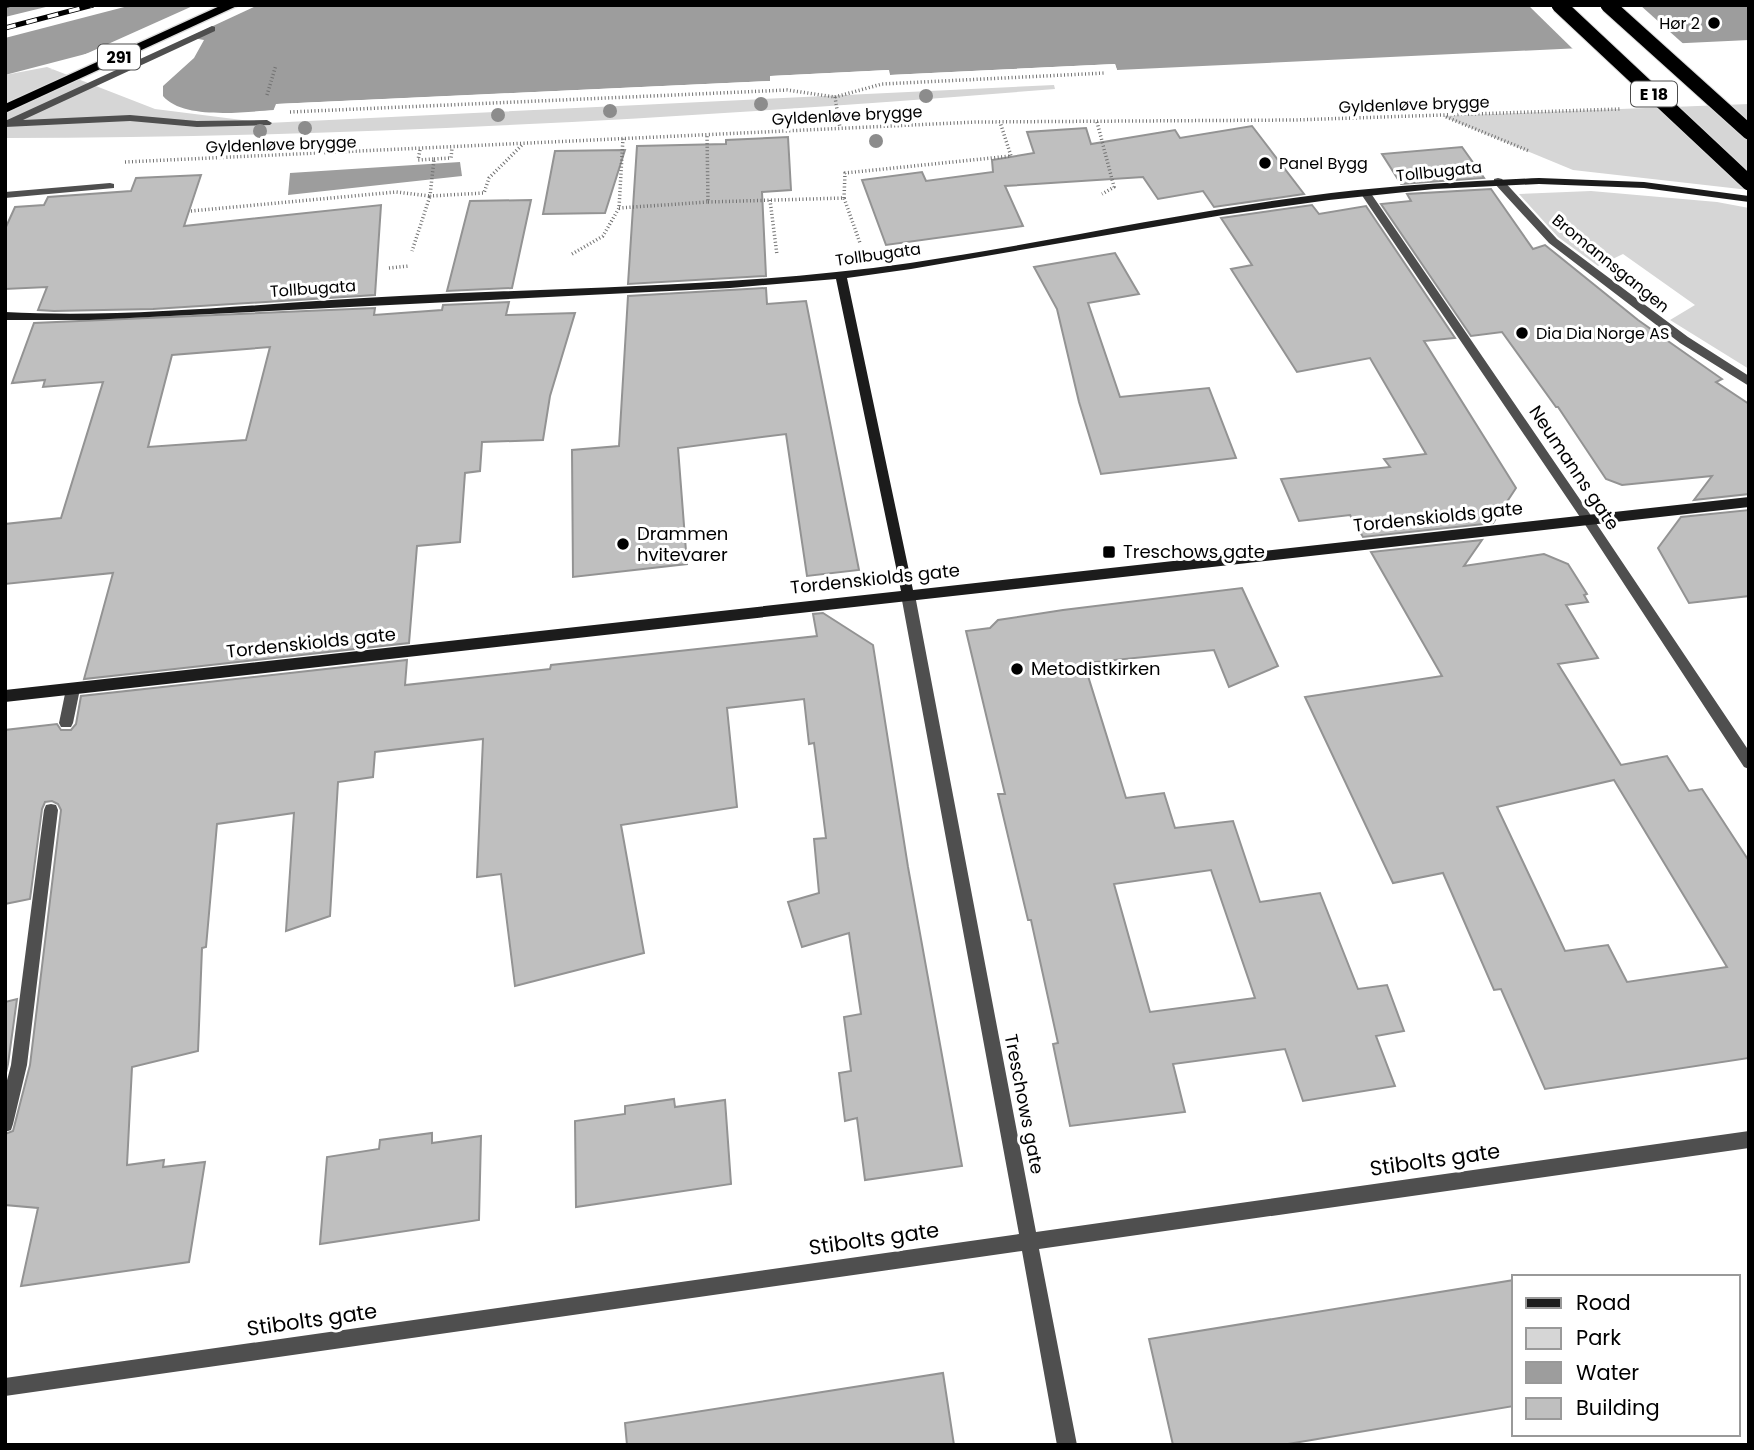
<svg xmlns="http://www.w3.org/2000/svg" width="1754" height="1450" font-family="Poppins,sans-serif">
  <style>
    .green { fill: #d6d6d6 }
    .water { fill: #9d9d9d }
    .pier { fill: #fff }
    .building { fill: #bfbfbf; stroke: #939393; stroke-width: 2; fill-rule: evenodd }
    .lines { fill: none; stroke-linecap: round; stroke-linejoin: round }
    .highway-casing { stroke: #dbdbdb; stroke-width: 3 }
    .path { stroke: #717171; stroke-width: 3.5; stroke-dasharray: 1 2.5; stroke-linecap: butt }
    .lane { fill: #4f4f4f; fill-rule: evenodd }
    .street { fill: #4f4f4f; fill-rule: evenodd }
    .secondary { fill: #1c1c1c; fill-rule: evenodd }
    .highway { fill: #000; fill-rule: evenodd }
    .rail-casing { stroke: #000; stroke-width: 5 }
    .rail { stroke: #fff; stroke-width: 3.5; stroke-dasharray: 11; stroke-linecap: butt }
    .highway-bridge-casing { stroke: #dbdbdb; stroke-width: 17; stroke-linecap: butt }
    .highway-bridge { stroke: #000; stroke-width: 15 }
    .tree { fill: #8c8c8c }
    .poi-dot { fill: #000; stroke: #fff; stroke-width: 2.5 }
    .labels { text-anchor: middle; stroke-width: 6; stroke-linejoin: round; paint-order: stroke }
    .far-poi-label { font-size: 16px; fill: #000; stroke: #fff; text-anchor: start }
    .shield { fill: #fff; stroke: #4c4c4c; stroke-width: 2 }
    .shield-label { font-size: 16px; font-weight: bold; fill: #000 }
    .far-street-label { font-size: 16px; fill: #000; stroke: #fff }
    .street-label { font-size: 18px; fill: #000; stroke: #fff }
    .poi-label { font-size: 18px; fill: #000; stroke: #fff; text-anchor: start }
    .near-street-label { font-size: 21px; fill: #000; stroke: #fff }
  </style>
  <rect width="100%" height="100%" fill="#fff"/>
  <!-- green -->
  <g class="green">
    <path d="M47 67 155 109 267 123 1054 85 1055 89C706 117 355 138 5 138V75Z"/>
    <path d="M1749 104V190L1573 170 1442 116Z"/>
    <path d="M1591 191 1717 202 1749 208V369L1670 320 1695 305 1623 254 1598 266 1558 237 1519 194Z"/>
  </g>
  <!-- water -->
  <g class="water">
    <path d="M5 5H1749V40L1117 70 1115 64 890 75 888 70 771 76V81L277 104 274 110C244 112 183 120 163 96V86L194 58 204 40 166 33 5 75Z"/>
    <path d="M460 162 462 176 288 195 290 173Z"/>
  </g>
  <!-- pier -->
  <g class="pier">
    <path d="M54 5H132L5 38V17Z"/>
    <path d="M195 5H258L185 39 167 37 50 70Z"/>
    <path d="M1528 5H1640L1688 48 1577 53Z"/>
    <path d="M1115 64 1118 73 1113 68 890 78 886 74 774 79 771 84 279 107 277 113 272 114 276 104 770 81V76L889 70 890 75Z"/>
  </g>
  <!-- building -->
  <g class="building">
    <path d="M1252 126 1304 194 1214 207 1203 191 1158 199 1143 177 1005 186 1023 226 886 245 862 180 922 172 926 181 993 172 992 160 1034 153 1027 132 1086 128 1091 144 1175 130 1180 138Z"/>
    <path d="M788 137 791 190 762 192 766 276 628 284 637 146 726 144V140Z"/>
    <path d="M1462 147 1484 178 1401 184 1382 154Z"/>
    <path d="M625 150 605 213 543 214 555 151Z"/>
    <path d="M201 175 184 226 381 205 375 295 153 309 54 311 38 310 47 287 5 289V229L15 207 44 205 48 197 131 191 136 178Z"/>
    <path d="M1491 189 1533 249 1545 245 1638 320 1722 379 1716 382 1749 404V494L1694 500 1712 476 1622 485 1606 479 1558 407H1556L1502 332 1471 336 1381 204 1411 201 1407 194Z"/>
    <path d="M531 200 512 288 447 291 470 201Z"/>
    <path d="M1312 205 1319 214 1366 206 1455 338 1424 341 1516 488 1493 523 1363 537 1350 515 1299 521 1281 479 1390 467 1384 459 1426 454 1370 358 1297 372 1231 269 1252 265 1221 218Z"/>
    <path d="M1115 253 1139 294 1088 303 1120 397 1209 388 1236 458 1101 474 1079 402 1057 309 1034 267Z"/>
    <path d="M766 288 767 304 806 301 859 570 807 576 786 434 678 448 687 564 573 577 572 450 619 446 628 296Z"/>
    <path d="M509 302 506 315 575 313 550 396 543 440 482 442 480 471 465 473 460 542 417 546 409 643 84 679 113 573 5 584V524L61 518 103 382 43 387 45 380 12 383 34 323 375 308 374 315 442 310 443 305ZM270 347 246 440 148 447 172 355Z"/>
    <path d="M1749 510V596L1689 603 1658 548 1681 517Z"/>
    <path d="M1482 540 1464 566 1544 554 1568 564 1587 594 1584 595 1588 602 1566 605 1598 658 1558 664 1621 765 1667 756 1689 791 1702 789 1749 861V1058L1545 1089 1501 989 1494 990 1443 873 1393 883 1305 697 1442 676 1371 552ZM1614 780 1727 967 1627 982 1608 945 1565 951 1497 807Z"/>
    <path d="M1242 588 1278 666 1229 687 1214 650 1084 663 1126 798 1164 793 1175 828 1233 821 1260 902 1320 893 1358 989 1387 985 1404 1031 1376 1036 1395 1086 1303 1101 1285 1049 1173 1064 1185 1112 1070 1126 1053 1044 1058 1043 1031 920H1028L998 794H1005L966 631 990 628 998 620 1063 610ZM1211 870 1255 998 1150 1012 1114 884Z"/>
    <path d="M823 613 873 645 908 867 962 1166 865 1180 857 1118 845 1121 839 1073 851 1071 844 1017 861 1014 849 933 802 947 788 902 819 893 814 839 826 838 814 743 809 744 804 699 727 708 737 807 621 825 644 953 515 986 501 874 477 877 483 739 375 752 373 777 338 782 330 916 286 931 294 813 217 824 206 947 202 948 198 1051 132 1067 127 1165 164 1160 163 1167 205 1162 189 1262 21 1286 38 1208 5 1205V1134L13 1131 30 1065 61 810 58 804 52 801 45 802 42 809 30 899 5 904V730L57 724 61 730H71L76 724 81 696 407 660 405 685 487 676 550 669 551 665 817 636 813 614Z"/>
    <path d="M17 999 8 1064 5 1077V1002Z"/>
    <path d="M674 1099 675 1107 725 1100 731 1184 576 1207 575 1121 625 1114V1106Z"/>
    <path d="M432 1133V1143L481 1136 479 1220 320 1244 327 1157 379 1149 380 1140Z"/>
    <path d="M1514 1280V1406L1282 1445H1173L1149 1339Z"/>
    <path d="M943 1373 954 1445H627L625 1423Z"/>
  </g>
  <g class="lines">
    <!-- highway casing -->
    <g class="highway-casing">
      <path id="highway" d="M222 5H239L5 113V104Z"/>
    </g>
    <!-- path -->
    <g class="path">
      <path d="M267 95 276 65"/>
      <path d="M835 97 840 128"/>
      <path d="M290 112 787 90 835 97 882 84 1105 73"/>
      <path d="M1446 117 1529 151"/>
      <path d="M1097 122 1114 187 1102 194"/>
      <path d="M420 150 418 160 434 159 430 196 484 193 489 178 523 144"/>
      <path d="M434 159 451 158 452 148"/>
      <path d="M125 162 976 122 1294 120 1620 109"/>
      <path d="M844 198 845 173 1011 156 1000 122"/>
      <path d="M770 200 777 255"/>
      <path d="M708 202 844 198 860 243"/>
      <path d="M619 208 708 202 707 134"/>
      <path d="M191 211 396 192 430 196 412 251"/>
      <path d="M572 254 603 236 619 208 623 138"/>
      <path d="M389 268 409 266"/>
    </g>
    <!-- lane -->
    <g class="lane">
      <path d="M212 26 215 27V31L23 120 130 115 197 121 267 120 272 123 270 125 197 127 130 121 5 127V121Z"/>
      <path d="M110 183 114 184V188L5 198V192Z"/>
      <path d="M73 683 78 685 80 689 73 723 71 727H61L59 723 66 689 68 685Z"/>
      <path d="M51 804 56 805 58 810 27 1065 13 1124 11 1130 5 1132V1088L11 1065 44 810 46 805Z"/>
    </g>
    <!-- street -->
    <g class="street">
      <path d="M1498 178 1502 179 1557 239 1688 337 1749 376V386L1680 343 1549 243 1494 183V179Z"/>
      <path d="M1366 191 1370 192 1592 517 1749 751V769L1744 767 1584 523 1361 194Z"/>
      <path d="M908 590 915 595 1036 1232 1749 1131V1148L1039 1249 1077 1445H1057L1022 1251 5 1396V1378L1019 1234 901 595Z"/>
    </g>
    <!-- secondary -->
    <path class="secondary" d="M1539 178 1644 182 1749 196V202L1644 188 1539 184 1434 189 1329 200 1223 215 911 269 847 278 913 590 1749 497V507L5 702V690L901 591 836 279 730 288 89 320H5V312C136 319 270 302 400 296 570 287 742 287 910 263 1051 242 1190 210 1331 193 1400 185 1469 181 1539 178Z"/>
    <!-- highway -->
    <use href="#highway" class="highway"/>
    <!-- rail casing -->
    <g class="rail-casing">
      <g id="rail">
        <path d="M5 6 8 5"/>
        <path d="M5 28 93 5"/>
      </g>
    </g>
    <!-- rail -->
    <use href="#rail" class="rail"/>
    <!-- highway-bridge casing -->
    <g class="highway-bridge-casing">
      <g id="highway-bridge">
        <path d="M1559 5 1749 183"/>
        <path d="M1608 5 1749 132"/>
      </g>
    </g>
    <!-- highway-bridge -->
    <use href="#highway-bridge" class="highway-bridge"/>
  </g>
  <!-- trees -->
  <g class="tree">
    <circle cx="926" cy="96" r="7"/>
    <circle cx="761" cy="104" r="7"/>
    <circle cx="610" cy="111" r="7"/>
    <circle cx="498" cy="115" r="7"/>
    <circle cx="305" cy="128" r="7"/>
    <circle cx="260" cy="131" r="7"/>
    <circle cx="876" cy="141" r="7"/>
  </g>
  <!-- markers -->
  <g class="poi-dot">
    <circle cx="1714" cy="23" r="7"/>
    <circle cx="1265" cy="163" r="7"/>
    <circle cx="1522" cy="333" r="7"/>
    <circle cx="623" cy="544" r="7"/>
    <rect x="1102" y="545" width="14" height="14" rx="3.5"/>
    <circle cx="1017" cy="669" r="7"/>
  </g>
  <g class="labels">
    <!-- far-poi labels -->
    <g class="far-poi-label">
      <text x="1700" y="29" text-anchor="end">Hør 2</text>
      <text x="1279" y="169">Panel Bygg</text>
      <text x="1536" y="339">Dia Dia Norge AS</text>
    </g>
    <!-- shield labels -->
    <g class="shield">
      <rect x="98" y="44.5" width="42" height="25" rx="5"/>
      <rect x="1631" y="81.5" width="46" height="25" rx="5"/>
    </g>
    <g class="shield-label">
      <text x="119" y="63">291</text>
      <text x="1654" y="100">E 18</text>
    </g>
    <!-- far-street labels -->
    <g class="far-street-label">
      <text transform="translate(1414 104) rotate(-2)" y="6">Gyldenløve brygge</text>
      <text transform="translate(847 115) rotate(-3)" y="6">Gyldenløve brygge</text>
      <text transform="translate(281 144) rotate(-2)" y="6">Gyldenløve brygge</text>
      <text transform="translate(1439 171) rotate(-6)" y="6">Tollbugata</text>
      <text transform="translate(878 254) rotate(-8)" y="6">Tollbugata</text>
      <text transform="translate(1611 263) rotate(39)" y="6">Bromannsgangen</text>
      <text transform="translate(313 288) rotate(-4)" y="6">Tollbugata</text>
    </g>
    <!-- street labels -->
    <g class="street-label">
      <text transform="translate(1574 468) rotate(56)" y="6">Neumanns gate</text>
      <text transform="translate(1438 517) rotate(-6)" y="6">Tordenskiolds gate</text>
      <text transform="translate(875 579) rotate(-6)" y="6">Tordenskiolds gate</text>
      <text transform="translate(311 643) rotate(-6)" y="6">Tordenskiolds gate</text>
      <text transform="translate(1024 1104) rotate(79)" y="6">Treschows gate</text>
    </g>
    <!-- poi labels -->
    <g class="poi-label">
      <text x="637" y="540">Drammen<tspan x="637" dy="21">hvitevarer</tspan></text>
      <text x="1123" y="558">Treschows gate</text>
      <text x="1031" y="675">Metodistkirken</text>
    </g>
    <!-- near-street labels -->
    <g class="near-street-label">
      <text transform="translate(1435 1160) rotate(-8)" y="7">Stibolts gate</text>
      <text transform="translate(874 1239) rotate(-8)" y="7">Stibolts gate</text>
      <text transform="translate(312 1320) rotate(-8)" y="7">Stibolts gate</text>
    </g>
  </g>
  <!-- border -->
  <rect width="1754" height="1450" fill="none" stroke="#000000" stroke-width="14"/>
  <!-- legend -->
  <rect x="1512" y="1275" width="228" height="161" fill="#ffffff" stroke="#999999" stroke-width="2"/>
  <rect x="1526" y="1298" width="35" height="10" fill="#1c1c1c" stroke="#999999" stroke-width="2"/>
  <text x="1576" y="1310" font-size="21" fill="#000000">Road</text>
  <rect x="1526" y="1328" width="35" height="21" fill="#d6d6d6" stroke="#999999" stroke-width="2"/>
  <text x="1576" y="1345" font-size="21" fill="#000000">Park</text>
  <rect x="1526" y="1362" width="35" height="21" fill="#9d9d9d" stroke="#999999" stroke-width="2"/>
  <text x="1576" y="1380" font-size="21" fill="#000000">Water</text>
  <rect x="1526" y="1398" width="35" height="21" fill="#bfbfbf" stroke="#999999" stroke-width="2"/>
  <text x="1576" y="1415" font-size="21" fill="#000000">Building</text>
</svg>
